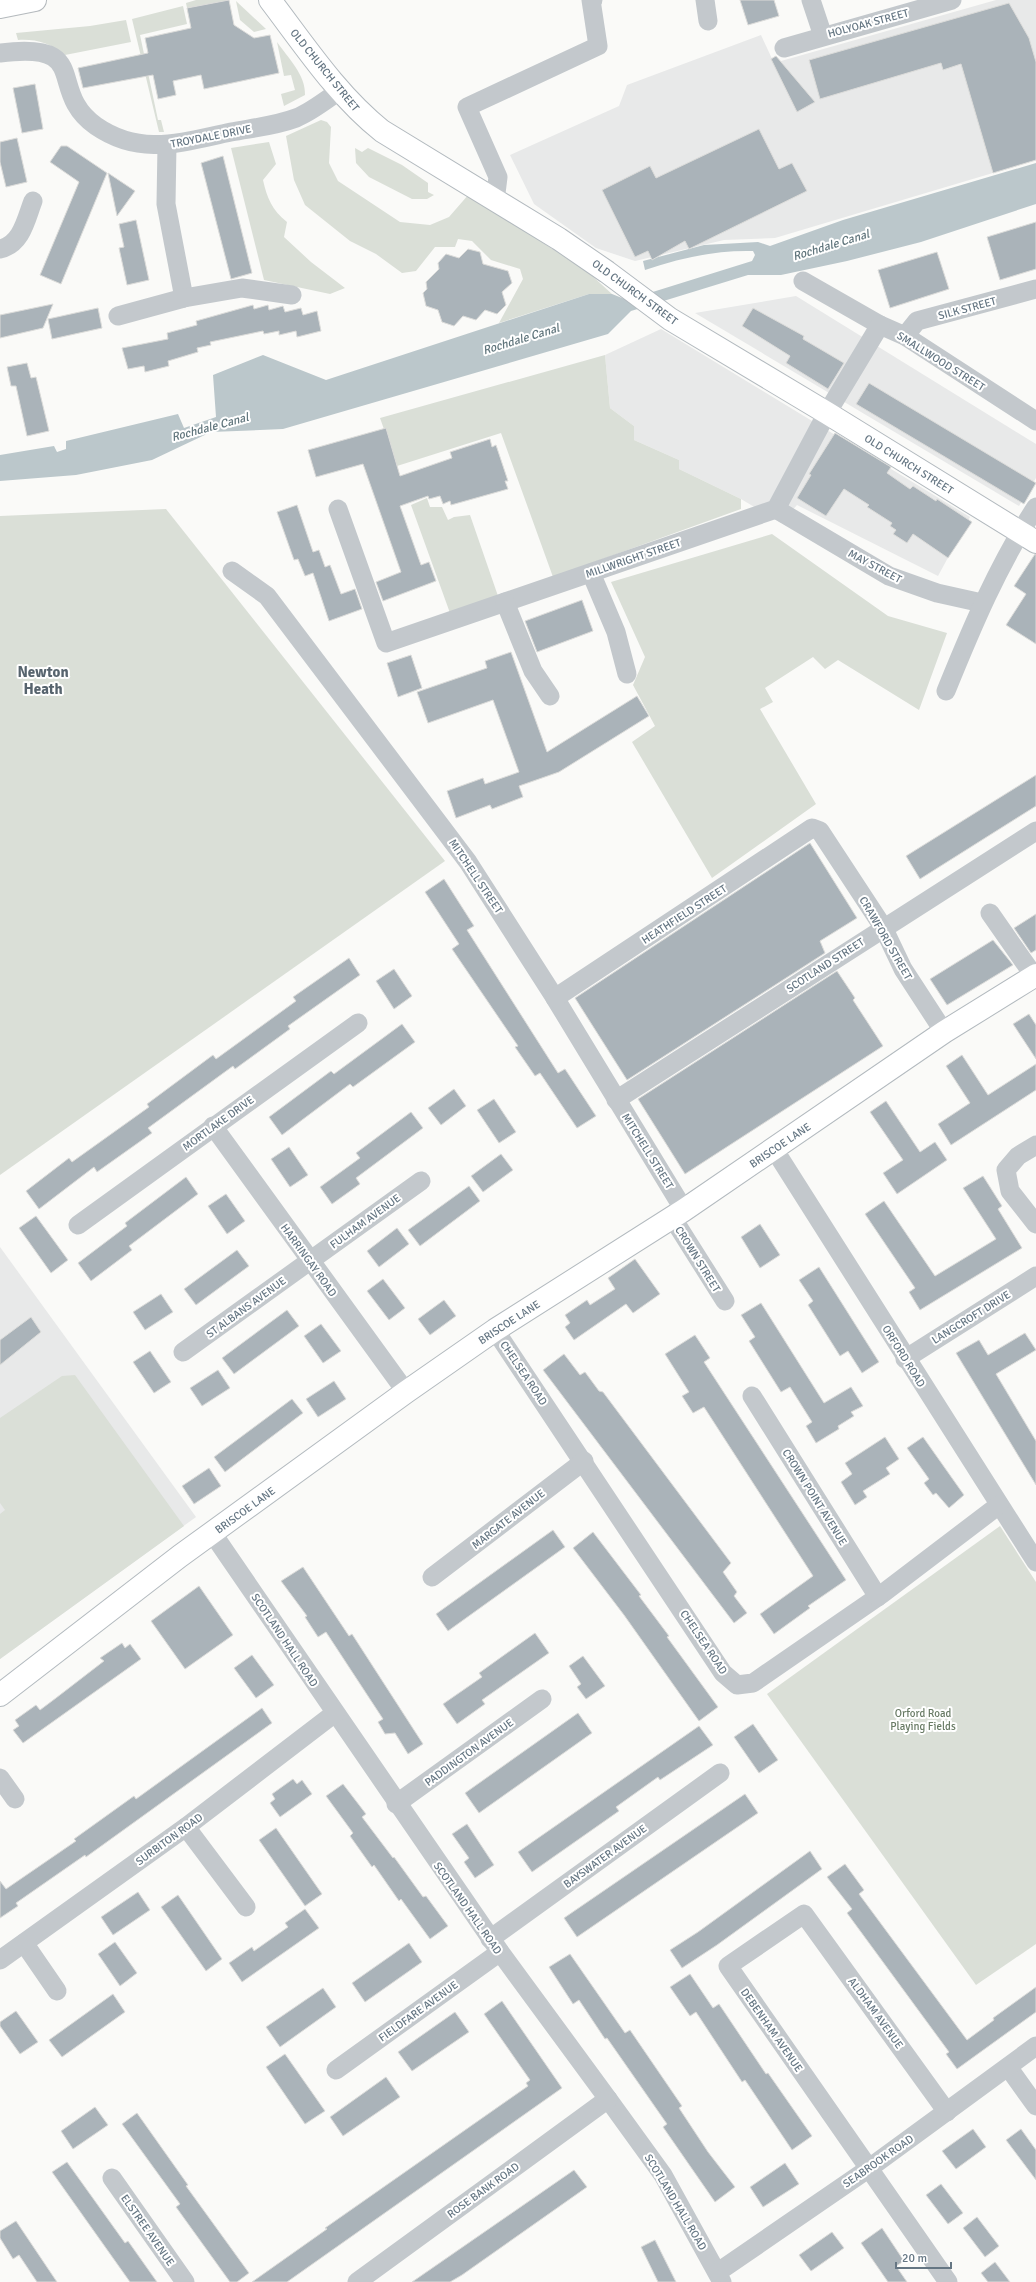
<svg xmlns="http://www.w3.org/2000/svg" width="1036" height="2282" font-family="Signika,sans-serif">
  <style>
    .built { fill: #e8e9e9 }
    .green { fill: #dadfd7 }
    .water { fill: #bbc7cb }
    .building { fill: #aab3b9; stroke: #dcdcda }
    .lines { fill: none; stroke-linecap: round; stroke-linejoin: round }
    .secondary-casing { stroke: #b3babf; stroke-width: 24 }
    .highway-casing { stroke: #b4b9bd; stroke-width: 24 }
    .street { stroke: #c3c8cc; stroke-width: 19 }
    .secondary { stroke: #fff; stroke-width: 22 }
    .highway { stroke: #fff; stroke-width: 22 }
    .labels { text-anchor: middle; stroke-width: 4; stroke-linejoin: round; paint-order: stroke }
    .street-label { font-size: 11px; fill: #657683; stroke: #fff }
    .park-label { font-size: 11px; fill: #687a64; stroke: #fff }
    .water-label { font-size: 12px; font-style: italic; fill: #60757c; stroke: #fff }
    .district-label { font-size: 15px; font-weight: bold; fill: #57646e; stroke: #fff }
  </style>
  <rect width="100%" height="100%" fill="#fafaf8"/>
  <!-- built -->
  <g class="built">
    <path d="M996 0H1036V160L775 238 724 240 635 261 596 248 534 204 510 155 619 106 627 85 761 35 774 63Z"/>
    <path d="M796 296 1036 444V478L1019 506 695 313Z"/>
    <path d="M661 329 970 517 938 576 797 505 781 523 741 499 679 469V460L634 440V426L610 408 605 355Z"/>
    <path d="M0 1247 196 1517 0 1659Z"/>
  </g>
  <!-- green -->
  <g class="green">
    <path d="M196 0H229L187 8 186 3Z"/>
    <path d="M236 1 266 29 254 32 240 20Z"/>
    <path d="M183 6 187 24 140 35 158 120H161L164 132H159L132 19Z"/>
    <path d="M126 20 131 42 65 55C49 43 37 39 18 40L16 33 90 26Z"/>
    <path d="M277 42C288 58 306 75 305 95L284 106 281 94 295 90 291 75 284 76Z"/>
    <path d="M321 120 327 122 331 127 329 163 338 181 400 222 430 225 449 217 469 194 589 273 612 294H589L499 323 523 279 520 269 491 260 472 241 458 239 455 247H435L416 271 402 273 376 254 350 241 305 205 294 180 286 136Z"/>
    <path d="M269 142 276 164 263 180C267 198 272 210 287 222L284 237 311 262 345 288 330 294 264 280 231 148Z"/>
    <path d="M355 148 362 152 368 148 402 165 428 183V192L434 195 427 199H412L369 177 356 163Z"/>
    <path d="M605 355 610 408 634 426V440L679 460V469L741 499V509L553 577 501 433 397 466 380 418Z"/>
    <path d="M427 498 430 507H442L448 520 454 517 470 515 498 596 450 613 411 505Z"/>
    <path d="M166 509 445 861 0 1175V516Z"/>
    <path d="M772 534 888 616 947 633 919 710 838 660 825 669 813 657 765 688 773 702 760 709 816 804 712 878 632 742 655 726 633 685 645 657 611 582Z"/>
    <path d="M75 1375 184 1526 0 1659V1514L5 1510 0 1503V1418L62 1376Z"/>
    <path d="M1000 1526 1036 1582V1944L976 1985 767 1694Z"/>
  </g>
  <!-- water -->
  <path class="water" d="M1036 163V204L921 242 847 261 781 275H748L631 311 608 334 283 429 211 432 152 460 76 475 0 481V455L54 446 57 452 66 449V441L178 414 184 428 216 417 213 375 263 355 326 380 589 294H612L627 300 752 261 755 255 753 251C715 250 681 258 645 270L643 261 704 245 758 242 770 246 843 220Z"/>
  <!-- building -->
  <g class="building">
    <path d="M229 0 234 25 254 38 270 35 279 73 204 89 201 75 173 81 176 95 158 99 153 75 83 88 78 68 148 53 145 38 191 28 187 8Z"/>
    <path d="M740 0H774L779 16 748 25Z"/>
    <path d="M1009 3 1029 38 1036 62V160L993 173 961 64 943 70 941 63 820 99 809 60Z"/>
    <path d="M776 56 815 102 797 112 771 59Z"/>
    <path d="M35 84 43 129 22 133 13 88Z"/>
    <path d="M759 129 779 169 792 163 807 191 689 249 685 241 652 260 648 251 635 257 602 190 650 166 656 178Z"/>
    <path d="M17 138 27 182 6 187 0 162V142Z"/>
    <path d="M61 146H67L107 173 61 284 40 275 79 182 50 162Z"/>
    <path d="M223 156 252 273 231 279 201 163Z"/>
    <path d="M108 173 135 191 117 216Z"/>
    <path d="M136 220 149 280 127 285 119 248 124 247 119 224Z"/>
    <path d="M1036 222V269L1000 280 987 237Z"/>
    <path d="M468 249 480 252 483 264 508 271 512 283 502 292 506 305 497 314 485 310 476 320 463 316 454 326 442 322 438 310 426 306 423 293 427 289 426 282 439 269 438 263 446 254 459 258Z"/>
    <path d="M937 252 949 289 890 308 878 270Z"/>
    <path d="M53 304 43 328 0 338V315Z"/>
    <path d="M253 305 254 309 268 305 269 310 283 306 285 312 301 308 303 315 317 311 321 331 297 337 296 331 279 335V331L264 334 263 331 210 342 211 345 197 348 198 352 168 361 169 366 145 372 144 366 128 369 122 348 168 339 167 333 197 325 196 321Z"/>
    <path d="M98 308 102 328 52 339 48 319Z"/>
    <path d="M753 308 804 336 803 339 844 363 828 389 786 363 790 356 742 326Z"/>
    <path d="M27 363 31 378 36 377 49 431 27 436 16 386H11L7 367Z"/>
    <path d="M869 383 1036 483 1024 504 856 404Z"/>
    <path d="M386 428 400 476 452 458 450 452 490 439 492 447 496 445 508 481H505L508 489 451 505 450 501 443 504 440 496 429 499 428 496 400 506 421 565 429 562 436 581 383 601 376 582 401 572 363 464 316 477 308 450Z"/>
    <path d="M835 433 891 467 887 473 910 489 913 486 936 501 937 499 972 522 948 558 913 534 907 543 893 534 896 530 890 526 892 523 867 507 869 505 844 489 826 516 797 498 811 475 809 474Z"/>
    <path d="M297 505 313 552 319 550 325 567 330 565 341 594 355 589 362 609 329 621 313 573 305 576 298 559 294 560 277 512Z"/>
    <path d="M1035 554H1036V644L1006 625 1026 594 1014 586Z"/>
    <path d="M582 600 593 631 537 652 525 621Z"/>
    <path d="M511 652 547 752 637 696 649 716 559 772 519 786 523 797 492 809 490 805 456 818 447 791 483 778 485 784 519 772 493 700 428 723 417 692 487 668 485 661Z"/>
    <path d="M411 655 422 688 398 697 387 663Z"/>
    <path d="M1036 775V806L920 879 906 856Z"/>
    <path d="M810 843 857 918 820 941 825 953 627 1080 575 998Z"/>
    <path d="M444 879 474 926 467 930 558 1073 565 1069 596 1116 577 1128 540 1073 535 1076 515 1047 518 1046 452 949 459 944 425 892Z"/>
    <path d="M1036 914V950L1031 953 1014 928Z"/>
    <path d="M993 940 1013 965 947 1005 930 979Z"/>
    <path d="M349 958 360 975 288 1026 290 1029 235 1069 233 1066 148 1128 152 1133 97 1172 94 1167 39 1209 26 1191 69 1158 72 1162 149 1107 147 1104 213 1055 216 1059 296 1001 293 997Z"/>
    <path d="M394 969 412 996 394 1009 376 981Z"/>
    <path d="M837 971 855 998 853 1000 883 1046 685 1174 638 1099Z"/>
    <path d="M1029 1014 1036 1025V1059L1013 1024Z"/>
    <path d="M402 1024 415 1042 353 1087 350 1084 282 1135 269 1117 331 1071 334 1074Z"/>
    <path d="M962 1055 988 1095 1036 1064V1090L951 1145 938 1124 970 1103 946 1066Z"/>
    <path d="M454 1089 466 1106 441 1125 428 1108Z"/>
    <path d="M494 1099 516 1132 499 1143 477 1110Z"/>
    <path d="M886 1101 920 1152 935 1142 947 1160 897 1194 883 1173 903 1160 870 1112Z"/>
    <path d="M411 1112 423 1128 356 1178 360 1184 332 1204 320 1187 360 1158 356 1153Z"/>
    <path d="M289 1147 308 1175 290 1187 271 1159Z"/>
    <path d="M501 1154 513 1170 483 1192 471 1176Z"/>
    <path d="M983 1176 1002 1206 998 1209 1022 1248 920 1310 909 1292 915 1288 865 1214 884 1201 935 1276 996 1239 963 1188Z"/>
    <path d="M186 1177 198 1194 129 1246 132 1250 91 1281 78 1263 127 1226 125 1223Z"/>
    <path d="M469 1186 480 1201 420 1246 408 1230Z"/>
    <path d="M226 1194 245 1221 227 1234 208 1206Z"/>
    <path d="M36 1216 68 1260 51 1273 19 1228Z"/>
    <path d="M760 1224 780 1255 760 1268 741 1237Z"/>
    <path d="M397 1228 409 1244 379 1267 367 1251Z"/>
    <path d="M237 1250 249 1266 196 1305 184 1289Z"/>
    <path d="M635 1259 660 1294 633 1313 626 1304 574 1340 565 1327 570 1323 565 1315 587 1300 590 1305 615 1289 608 1278Z"/>
    <path d="M819 1267 879 1362 862 1373 848 1351 840 1356 808 1305 813 1301 799 1280Z"/>
    <path d="M383 1279 405 1308 389 1320 367 1291Z"/>
    <path d="M161 1294 173 1312 145 1330 133 1312Z"/>
    <path d="M444 1300 456 1316 430 1335 418 1319Z"/>
    <path d="M761 1303 824 1403 851 1387 863 1406 851 1412 854 1416 838 1426 839 1429 816 1443 806 1426 812 1422 790 1387 781 1392 749 1341 755 1337 741 1315Z"/>
    <path d="M287 1310 299 1326 234 1374 222 1358Z"/>
    <path d="M31 1317 41 1332 0 1365V1340Z"/>
    <path d="M321 1324 341 1351 323 1363 304 1336Z"/>
    <path d="M1025 1333 1036 1350 996 1374 1036 1441V1485L956 1353 979 1340 988 1355Z"/>
    <path d="M695 1335 710 1358 704 1362 846 1580 808 1606 810 1608 774 1634 760 1614 813 1576 704 1407 693 1413 682 1396 689 1392 665 1354Z"/>
    <path d="M150 1351 171 1382 154 1393 133 1362Z"/>
    <path d="M564 1354 580 1375 585 1372 599 1391 603 1392 731 1563 723 1572 737 1592 734 1596 747 1613 734 1623 543 1370Z"/>
    <path d="M218 1370 230 1388 202 1406 190 1388Z"/>
    <path d="M334 1381 346 1399 318 1417 306 1399Z"/>
    <path d="M292 1399 303 1413 225 1472 214 1457Z"/>
    <path d="M885 1437 899 1459 886 1468 890 1474 863 1491 867 1497 855 1505 841 1482 852 1474 845 1463Z"/>
    <path d="M923 1437 964 1495 949 1508 936 1493 933 1495 924 1483 929 1479 907 1448Z"/>
    <path d="M209 1468 221 1486 194 1504 182 1486Z"/>
    <path d="M553 1530 565 1547 448 1631 436 1614Z"/>
    <path d="M593 1532 641 1595 639 1596 669 1636 667 1637 718 1707 699 1721 624 1615 573 1548Z"/>
    <path d="M303 1567 349 1636 352 1634 423 1744 408 1754 395 1733 385 1734 378 1722 383 1719 326 1632 318 1637 305 1617 307 1616 281 1581Z"/>
    <path d="M199 1586 233 1635 185 1669 151 1621Z"/>
    <path d="M535 1633 549 1653 482 1700 485 1704 457 1724 443 1704 482 1677 479 1673Z"/>
    <path d="M122 1643 125 1648 130 1644 141 1659 23 1743 13 1730 19 1726 15 1720 36 1705 40 1710 56 1698 104 1661 100 1658Z"/>
    <path d="M252 1655 274 1685 256 1698 234 1668Z"/>
    <path d="M583 1656 605 1686 586 1699 577 1687 581 1684 569 1666Z"/>
    <path d="M262 1708 272 1723 86 1857 85 1855 16 1903 18 1906 0 1918V1881L6 1889 76 1841 74 1839 134 1796 136 1799Z"/>
    <path d="M578 1713 592 1733 479 1813 465 1793Z"/>
    <path d="M753 1724 778 1760 759 1773 734 1737Z"/>
    <path d="M699 1726 713 1745 660 1780 658 1777 616 1807 619 1811 532 1872 518 1852Z"/>
    <path d="M293 1779 297 1784 302 1780 312 1794 280 1817 270 1803 275 1799 272 1794Z"/>
    <path d="M343 1784 366 1814 362 1817 393 1858 394 1857 423 1897 426 1896 448 1926 430 1939 401 1899 399 1901 374 1865 372 1867 350 1836 353 1833 326 1796Z"/>
    <path d="M745 1794 758 1813 577 1937 564 1918Z"/>
    <path d="M467 1824 494 1865 475 1878 464 1862 469 1858 452 1834Z"/>
    <path d="M276 1828 322 1894 305 1906 259 1840Z"/>
    <path d="M810 1851 822 1869 717 1945 682 1968 670 1950 698 1932Z"/>
    <path d="M845 1864 864 1890 859 1894 967 2040 994 2020 993 2018 1036 1987V2012L957 2069 946 2054 949 2052 847 1913 852 1909 827 1877Z"/>
    <path d="M138 1892 150 1910 113 1935 101 1917Z"/>
    <path d="M178 1895 222 1959 206 1971 161 1907Z"/>
    <path d="M305 1909 319 1928 242 1982 229 1963 252 1947 254 1951 288 1927 285 1923Z"/>
    <path d="M115 1942 137 1973 120 1986 98 1954Z"/>
    <path d="M409 1943 422 1962 365 2002 352 1983Z"/>
    <path d="M570 1954 625 2033 630 2030 682 2106 679 2108 708 2152 735 2187 715 2202 663 2127 667 2124 607 2038 605 2039 579 2000 573 2004 549 1967Z"/>
    <path d="M690 1974 713 2008 719 2004 766 2074 768 2073 812 2136 792 2150 745 2080 742 2082 696 2012 690 2016 670 1987Z"/>
    <path d="M323 1988 336 2007 280 2047 266 2027Z"/>
    <path d="M113 1994 125 2012 62 2057 49 2040Z"/>
    <path d="M502 2001 562 2088 287 2282H252L327 2229 325 2228 528 2086 526 2083 530 2080 484 2014Z"/>
    <path d="M16 2011 38 2042 20 2054 0 2026V2022Z"/>
    <path d="M455 2012 469 2032 412 2071 398 2052Z"/>
    <path d="M285 2054 325 2111 305 2124 266 2067Z"/>
    <path d="M386 2077 400 2097 343 2136 330 2117Z"/>
    <path d="M95 2107 108 2125 73 2149 61 2131Z"/>
    <path d="M137 2113 188 2185 186 2186 249 2273 237 2282H230L176 2207 180 2204 122 2124Z"/>
    <path d="M973 2129 986 2147 956 2169 942 2151Z"/>
    <path d="M1021 2129 1036 2150V2180L1006 2140Z"/>
    <path d="M67 2162 125 2243 128 2241 157 2282H130L52 2172Z"/>
    <path d="M785 2163 799 2184 763 2207 750 2187Z"/>
    <path d="M574 2170 587 2187 462 2275 450 2282H412Z"/>
    <path d="M941 2184 963 2213 948 2224 926 2195Z"/>
    <path d="M977 2217 999 2246 985 2257 963 2228Z"/>
    <path d="M16 2221 57 2282H37L19 2255 13 2259 0 2238V2231Z"/>
    <path d="M882 2228 904 2261 896 2266 907 2282H888L861 2243Z"/>
    <path d="M832 2232 844 2248 811 2271 799 2255Z"/>
    <path d="M655 2240 676 2282H658L641 2247Z"/>
    <path d="M995 2262 1010 2282H988L981 2273Z"/>
  </g>
  <g class="lines">
    <!-- secondary casing -->
    <g class="secondary-casing">
      <g id="secondary">
        <path d="M270 0C305 46 337 95 382 131L559 239 607 272 670 319 827 413 1036 542"/>
        <path d="M0 1695 180 1556 406 1392 495 1330 684 1210 944 1032 1036 975"/>
      </g>
    </g>
    <!-- highway casing -->
    <g class="highway-casing">
      <path id="highway" d="M0 7 35 0"/>
    </g>
    <!-- street -->
    <g class="street">
      <path d="M705 0 708 21"/>
      <path d="M811 0 823 36"/>
      <path d="M784 48 952 0"/>
      <path d="M0 53C94 41 45 90 96 126 141 157 182 142 231 132 252 128 275 126 296 118 311 112 326 100 339 91"/>
      <path d="M167 145 166 204 184 298"/>
      <path d="M495 201 498 177 467 107 598 46 591 0H593"/>
      <path d="M0 249C22 244 26 219 33 201"/>
      <path d="M803 281 880 325 905 336 1036 421"/>
      <path d="M118 316 184 298 242 288 292 295"/>
      <path d="M905 336 917 321 1036 289"/>
      <path d="M338 509 386 643 776 509 827 413 880 325"/>
      <path d="M776 509 889 576 937 593 982 603"/>
      <path d="M232 571 267 596 468 862 555 998 684 1210"/>
      <path d="M591 573 616 632 627 674"/>
      <path d="M505 602 533 671 550 696"/>
      <path d="M946 691C972 627 998 565 1036 507"/>
      <path d="M990 913 1034 976"/>
      <path d="M555 998 812 828 820 831 883 927 903 969 944 1032"/>
      <path d="M616 1100 1036 831"/>
      <path d="M213 1126 406 1392"/>
      <path d="M1036 1145 1018 1156 1006 1170 1010 1191 1036 1224"/>
      <path d="M774 1149 1036 1562"/>
      <path d="M672 1217 725 1301"/>
      <path d="M78 1225 358 1023"/>
      <path d="M495 1330 723 1673 737 1685 753 1683 882 1594 999 1505"/>
      <path d="M183 1352 421 1181"/>
      <path d="M905 1359 1036 1276"/>
      <path d="M752 1396 878 1597"/>
      <path d="M213 1534 500 1952 608 2099 663 2175 722 2282"/>
      <path d="M432 1577 584 1461"/>
      <path d="M0 1778 15 1799"/>
      <path d="M396 1804 542 1699"/>
      <path d="M186 1827 246 1907"/>
      <path d="M490 1939 720 1773"/>
      <path d="M24 1943 57 1991"/>
      <path d="M0 1960 186 1827 335 1713"/>
      <path d="M1008 2067 1036 2106"/>
      <path d="M336 2070 500 1952"/>
      <path d="M947 2112 804 1914 728 1966 948 2282"/>
      <path d="M112 2178 185 2282"/>
      <path d="M718 2272 868 2169 1036 2046"/>
      <path d="M357 2282 608 2099"/>
    </g>
    <!-- secondary -->
    <use href="#secondary" class="secondary"/>
    <!-- highway -->
    <use href="#highway" class="highway"/>
  </g>
  <g class="labels">
    <!-- street labels -->
    <g class="street-label">
      <text transform="translate(868 23) rotate(-15)" y="4">HOLYOAK STREET</text>
      <text transform="translate(325 70) rotate(51)" y="4">OLD CHURCH STREET</text>
      <text transform="translate(211 136) rotate(-11)" y="4">TROYDALE DRIVE</text>
      <text transform="translate(635 292) rotate(36)" y="4">OLD CHURCH STREET</text>
      <text transform="translate(967 308) rotate(-15)" y="4">SILK STREET</text>
      <text transform="translate(941 361) rotate(32)" y="4">SMALLWOOD STREET</text>
      <text transform="translate(909 464) rotate(32)" y="4">OLD CHURCH STREET</text>
      <text transform="translate(633 558) rotate(-19)" y="4">MILLWRIGHT STREET</text>
      <text transform="translate(875 566) rotate(28)" y="4">MAY STREET</text>
      <text transform="translate(476 876) rotate(56)" y="4">MITCHELL STREET</text>
      <text transform="translate(684 914) rotate(-33)" y="4">HEATHFIELD STREET</text>
      <text transform="translate(886 938) rotate(60)" y="4">CRAWFORD STREET</text>
      <text transform="translate(825 965) rotate(-33)" y="4">SCOTLAND STREET</text>
      <text transform="translate(218 1123) rotate(-36)" y="4">MORTLAKE DRIVE</text>
      <text transform="translate(780 1145) rotate(-34)" y="4">BRISCOE LANE</text>
      <text transform="translate(648 1151) rotate(58)" y="4">MITCHELL STREET</text>
      <text transform="translate(365 1221) rotate(-36)" y="4">FULHAM AVENUE</text>
      <text transform="translate(698 1259) rotate(58)" y="4">CROWN STREET</text>
      <text transform="translate(309 1260) rotate(54)" y="4">HARRINGAY ROAD</text>
      <text transform="translate(246 1307) rotate(-36)" y="4">ST ALBANS AVENUE</text>
      <text transform="translate(971 1317) rotate(-32)" y="4">LANGCROFT DRIVE</text>
      <text transform="translate(509 1322) rotate(-33)" y="4">BRISCOE LANE</text>
      <text transform="translate(904 1356) rotate(58)" y="4">ORFORD ROAD</text>
      <text transform="translate(524 1373) rotate(56)" y="4">CHELSEA ROAD</text>
      <text transform="translate(815 1497) rotate(58)" y="4">CROWN POINT AVENUE</text>
      <text transform="translate(245 1510) rotate(-36)" y="4">BRISCOE LANE</text>
      <text transform="translate(508 1519) rotate(-38)" y="4">MARGATE AVENUE</text>
      <text transform="translate(285 1640) rotate(56)" y="4">SCOTLAND HALL ROAD</text>
      <text transform="translate(704 1642) rotate(56)" y="4">CHELSEA ROAD</text>
      <text transform="translate(469 1752) rotate(-36)" y="4">PADDINGTON AVENUE</text>
      <text transform="translate(169 1839) rotate(-36)" y="4">SURBITON ROAD</text>
      <text transform="translate(605 1856) rotate(-36)" y="4">BAYSWATER AVENUE</text>
      <text transform="translate(468 1908) rotate(55)" y="4">SCOTLAND HALL ROAD</text>
      <text transform="translate(418 2011) rotate(-36)" y="4">FIELDFARE AVENUE</text>
      <text transform="translate(876 2013) rotate(54)" y="4">ALDHAM AVENUE</text>
      <text transform="translate(772 2030) rotate(55)" y="4">DEBENHAM AVENUE</text>
      <text transform="translate(878 2161) rotate(-35)" y="4">SEABROOK ROAD</text>
      <text transform="translate(483 2190) rotate(-36)" y="4">ROSE BANK ROAD</text>
      <text transform="translate(676 2202) rotate(59)" y="4">SCOTLAND HALL ROAD</text>
      <text transform="translate(148 2230) rotate(55)" y="4">ELSTREE AVENUE</text>
    </g>
    <!-- park labels -->
    <g class="park-label">
      <text x="923" y="1717">Orford Road<tspan x="923" dy="13">Playing Fields</tspan></text>
    </g>
    <!-- water labels -->
    <g class="water-label">
      <text transform="translate(831 245) rotate(-17)" y="4">Rochdale Canal</text>
      <text transform="translate(521 339) rotate(-17)" y="4">Rochdale Canal</text>
      <text transform="translate(210 427) rotate(-15)" y="4">Rochdale Canal</text>
    </g>
    <!-- district labels -->
    <g class="district-label">
      <text x="43" y="677">Newton<tspan x="43" dy="17">Heath</tspan></text>
    </g>
  </g>
  <!-- scale -->
  <path d="M896 2262v6h55v-6" fill="none" stroke="#657683" stroke-width="2"/>
  <text x="902" y="2262" font-size="12" fill="#657683" stroke="#ffffff" stroke-width="3" paint-order="stroke">20 m</text>
</svg>
